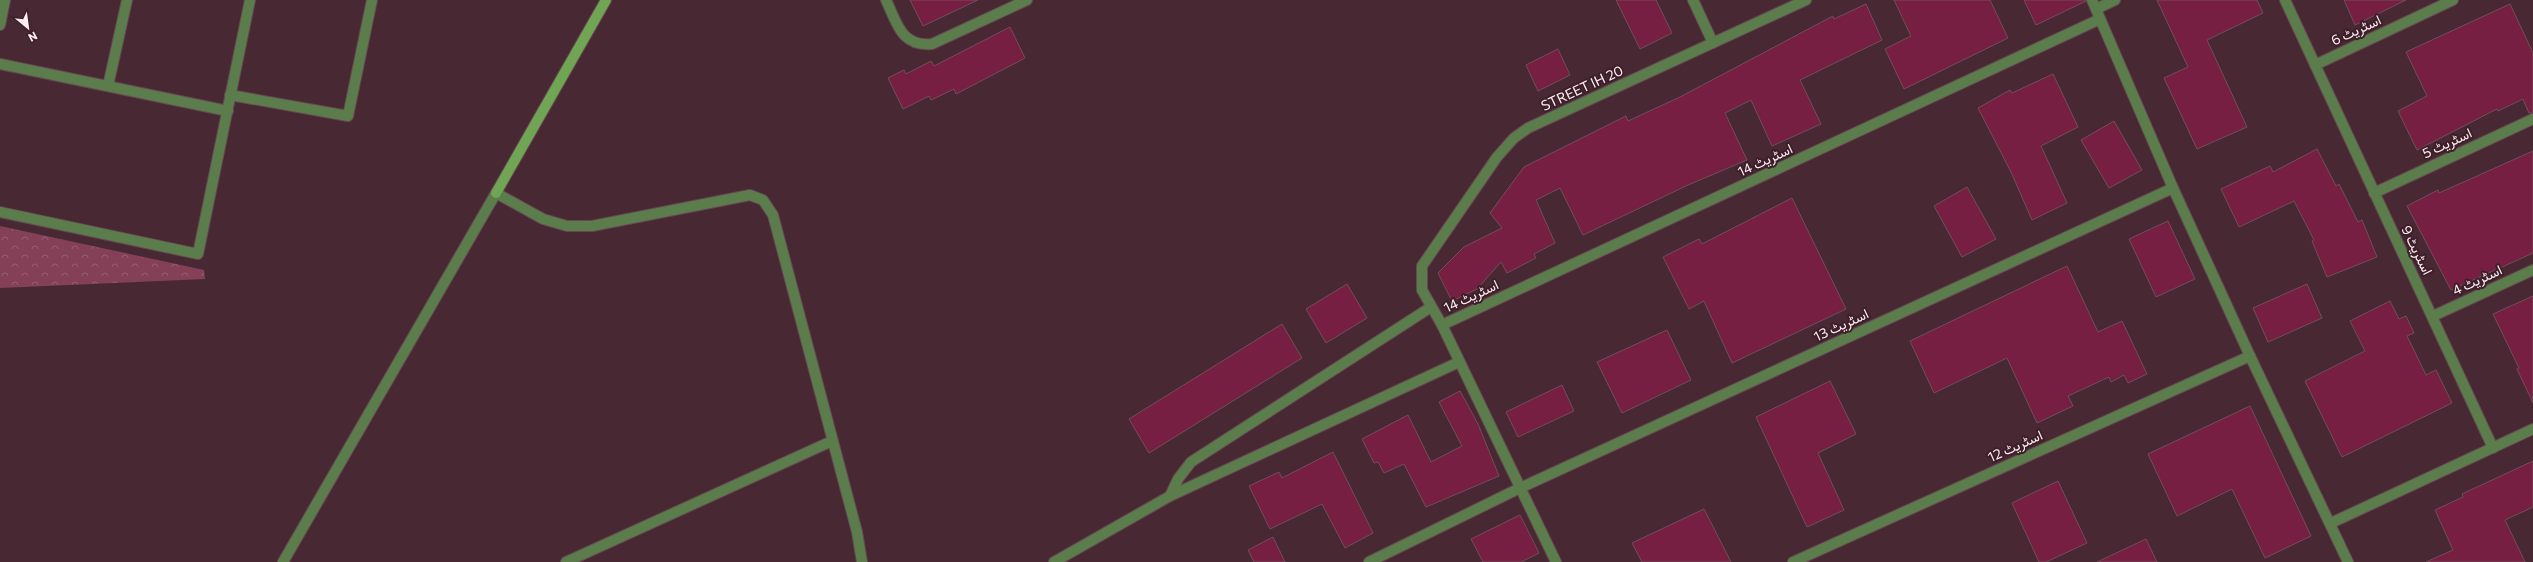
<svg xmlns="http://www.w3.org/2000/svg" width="2533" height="562" font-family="Commissioner,Vazirmatn,sans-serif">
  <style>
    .park { fill: url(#park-crowns) }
    .building { fill: #771f42; stroke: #714e58 }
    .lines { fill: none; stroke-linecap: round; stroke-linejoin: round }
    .street-casing { stroke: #654852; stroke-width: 12 }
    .secondary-casing { stroke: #654852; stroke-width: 12 }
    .street { stroke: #5b7d4b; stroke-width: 10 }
    .secondary { stroke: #70a553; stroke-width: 10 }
    .labels { text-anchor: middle; stroke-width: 4; stroke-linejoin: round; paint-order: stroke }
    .street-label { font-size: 14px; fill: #ffedf2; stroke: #3d1f29 }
  </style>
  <defs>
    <pattern id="park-crowns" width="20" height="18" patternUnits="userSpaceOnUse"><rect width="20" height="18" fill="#844057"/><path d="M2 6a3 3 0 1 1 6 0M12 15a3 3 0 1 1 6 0" fill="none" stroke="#965c70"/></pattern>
  </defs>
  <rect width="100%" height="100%" fill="#482933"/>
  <!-- park -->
  <path class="park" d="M0 226 204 270 205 279 0 288Z"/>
  <!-- building -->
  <g class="building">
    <path d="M910 0H978L923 26Z"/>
    <path d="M1616 0H1656L1672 33 1640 49Z"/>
    <path d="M1894 0H1990L2008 38 1904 89 1885 49 1911 36Z"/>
    <path d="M2024 0H2086V1L2036 25Z"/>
    <path d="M2157 0H2257L2263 13 2207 40 2247 127 2197 149 2164 78 2188 67Z"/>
    <path d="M2344 0H2406L2355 25Z"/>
    <path d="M1866 4 1882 40 1800 80 1821 124 1772 146 1751 100 1725 113 1747 160 1688 185 1583 235 1560 188 1536 200 1555 243 1534 254 1536 258 1507 273 1501 262 1477 289 1452 301 1438 273 1464 247 1502 228 1490 213 1524 167 1626 116 1628 121 1680 97 1833 16 1834 19Z"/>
    <path d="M2510 4 2533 53V113H2529L2523 99 2498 111 2497 109 2417 150 2398 111 2427 96 2406 52Z"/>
    <path d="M1010 27 1025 58 956 94 954 89 931 100 929 96 903 109 888 78 904 70 906 74 931 61 934 66Z"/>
    <path d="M1558 49 1570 75 1538 91 1526 65Z"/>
    <path d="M2053 74 2078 127 2041 146 2067 203 2032 220 2011 172 1978 108 2010 90 2012 93Z"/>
    <path d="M2114 121 2142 170 2109 188 2081 140Z"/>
    <path d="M2317 149 2336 186 2339 184 2358 222 2362 220 2377 257 2327 277 2312 241 2314 240 2294 201 2239 227 2221 189 2270 166 2273 172Z"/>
    <path d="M2533 151V253L2451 290 2407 206 2438 190 2439 193Z"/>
    <path d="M1967 187 1996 239 1962 257 1934 206Z"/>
    <path d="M1792 198 1846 309 1732 363 1704 301 1689 309 1663 257 1699 239 1702 244Z"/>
    <path d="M2168 221 2195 279 2156 297 2129 239Z"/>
    <path d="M2067 266 2098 332 2122 321 2147 374 2128 383 2124 375 2111 382 2109 377 2068 396 2073 406 2037 423 2007 358 1934 393 1910 341Z"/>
    <path d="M1347 284 1367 318 1326 343 1306 309Z"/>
    <path d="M2307 284 2322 318 2268 342 2253 308Z"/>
    <path d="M2533 296V403L2517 369 2519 368 2493 314Z"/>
    <path d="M2390 301 2399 319 2406 316 2414 333 2407 336 2426 375 2436 370 2452 403 2342 457 2305 381 2365 351 2350 321Z"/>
    <path d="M1282 324 1302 358 1149 453 1129 419Z"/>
    <path d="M1667 330 1691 380 1622 413 1597 362Z"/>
    <path d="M1830 381 1856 434 1818 453 1844 510 1807 527 1756 417Z"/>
    <path d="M1562 385 1574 411 1518 437 1506 412Z"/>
    <path d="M1460 391 1478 424 1499 476 1426 507 1404 464 1384 473 1378 462 1374 463 1362 439 1408 415 1431 462 1462 446 1439 402Z"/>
    <path d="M2250 406 2311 536 2265 558 2232 489 2177 516 2148 454Z"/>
    <path d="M1333 452 1373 533 1345 548 1322 504 1270 529 1249 486 1279 472 1282 478Z"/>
    <path d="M2533 461V507L2505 520 2525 562H2426L2453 550 2435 510 2463 497 2462 494Z"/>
    <path d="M2058 481 2087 543 2046 562H2039L2012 503Z"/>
    <path d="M1704 509 1731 562H1642L1632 543Z"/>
    <path d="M1520 515 1539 553 1521 562H1483L1471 539Z"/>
    <path d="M1273 537 1285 562H1254L1248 550Z"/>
    <path d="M2146 539 2157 562H2097Z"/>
  </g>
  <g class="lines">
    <!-- street casing -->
    <g class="street-casing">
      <g id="street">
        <path d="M886 0C897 23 901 47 932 44L1027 0"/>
        <path d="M1693 0 1713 43"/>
        <path d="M2092 0 2173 188 2250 356 2348 562"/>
        <path d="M2285 0 2493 448"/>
        <path d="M2096 9 2115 0"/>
        <path d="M0 25 5 0"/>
        <path d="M0 64 228 111"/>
        <path d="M2315 65 2453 0"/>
        <path d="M108 86 127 0"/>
        <path d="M230 95 348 116 372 0"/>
        <path d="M2374 193 2533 119"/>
        <path d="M0 212 198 254 250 0"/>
        <path d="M2433 316 2533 270"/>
        <path d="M1442 325 2100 19"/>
        <path d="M1170 496 1178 479 1191 462 1431 307"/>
        <path d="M2331 523 2533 429"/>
        <path d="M283 562 496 193 543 219 567 226H592L750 195 763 200 773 215 857 532 862 562"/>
        <path d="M566 562 832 441"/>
        <path d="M1054 562 1170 496 1459 362"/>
        <path d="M1369 562 1520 488 2173 188"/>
        <path d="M1556 562 1442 325 1422 290V266L1497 157 1514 138 1528 128 1806 0"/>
        <path d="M1793 562 2250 356"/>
      </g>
    </g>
    <!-- secondary casing -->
    <g class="secondary-casing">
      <path id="secondary" d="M496 193 606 0"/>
    </g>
    <!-- street -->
    <use href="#street" class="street"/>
    <!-- secondary -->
    <use href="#secondary" class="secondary"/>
  </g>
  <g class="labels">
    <!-- street labels -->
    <g class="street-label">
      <text transform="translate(2356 30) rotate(-25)" y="5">اسٹریٹ 6</text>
      <text transform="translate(1582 88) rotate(-25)" y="5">STREET IH 20</text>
      <text transform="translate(2447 143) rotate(-25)" y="5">اسٹریٹ 5</text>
      <text transform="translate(1765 160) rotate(-25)" y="5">اسٹریٹ 14</text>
      <text transform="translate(2417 250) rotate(64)" y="5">اسٹریٹ 9</text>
      <text transform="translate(2477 280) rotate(-25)" y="5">اسٹریٹ 4</text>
      <text transform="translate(1471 296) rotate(-25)" y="5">اسٹریٹ 14</text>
      <text transform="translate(1841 325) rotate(-25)" y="5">اسٹریٹ 13</text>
      <text transform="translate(2015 446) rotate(-24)" y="5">اسٹریٹ 12</text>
    </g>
  </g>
  <!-- north arrow -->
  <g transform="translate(28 28) rotate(151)" stroke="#3d1f29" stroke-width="3" paint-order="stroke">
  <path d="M0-3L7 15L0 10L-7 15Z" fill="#ffedf2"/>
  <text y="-6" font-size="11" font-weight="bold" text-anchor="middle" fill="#ffedf2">N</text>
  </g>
</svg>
